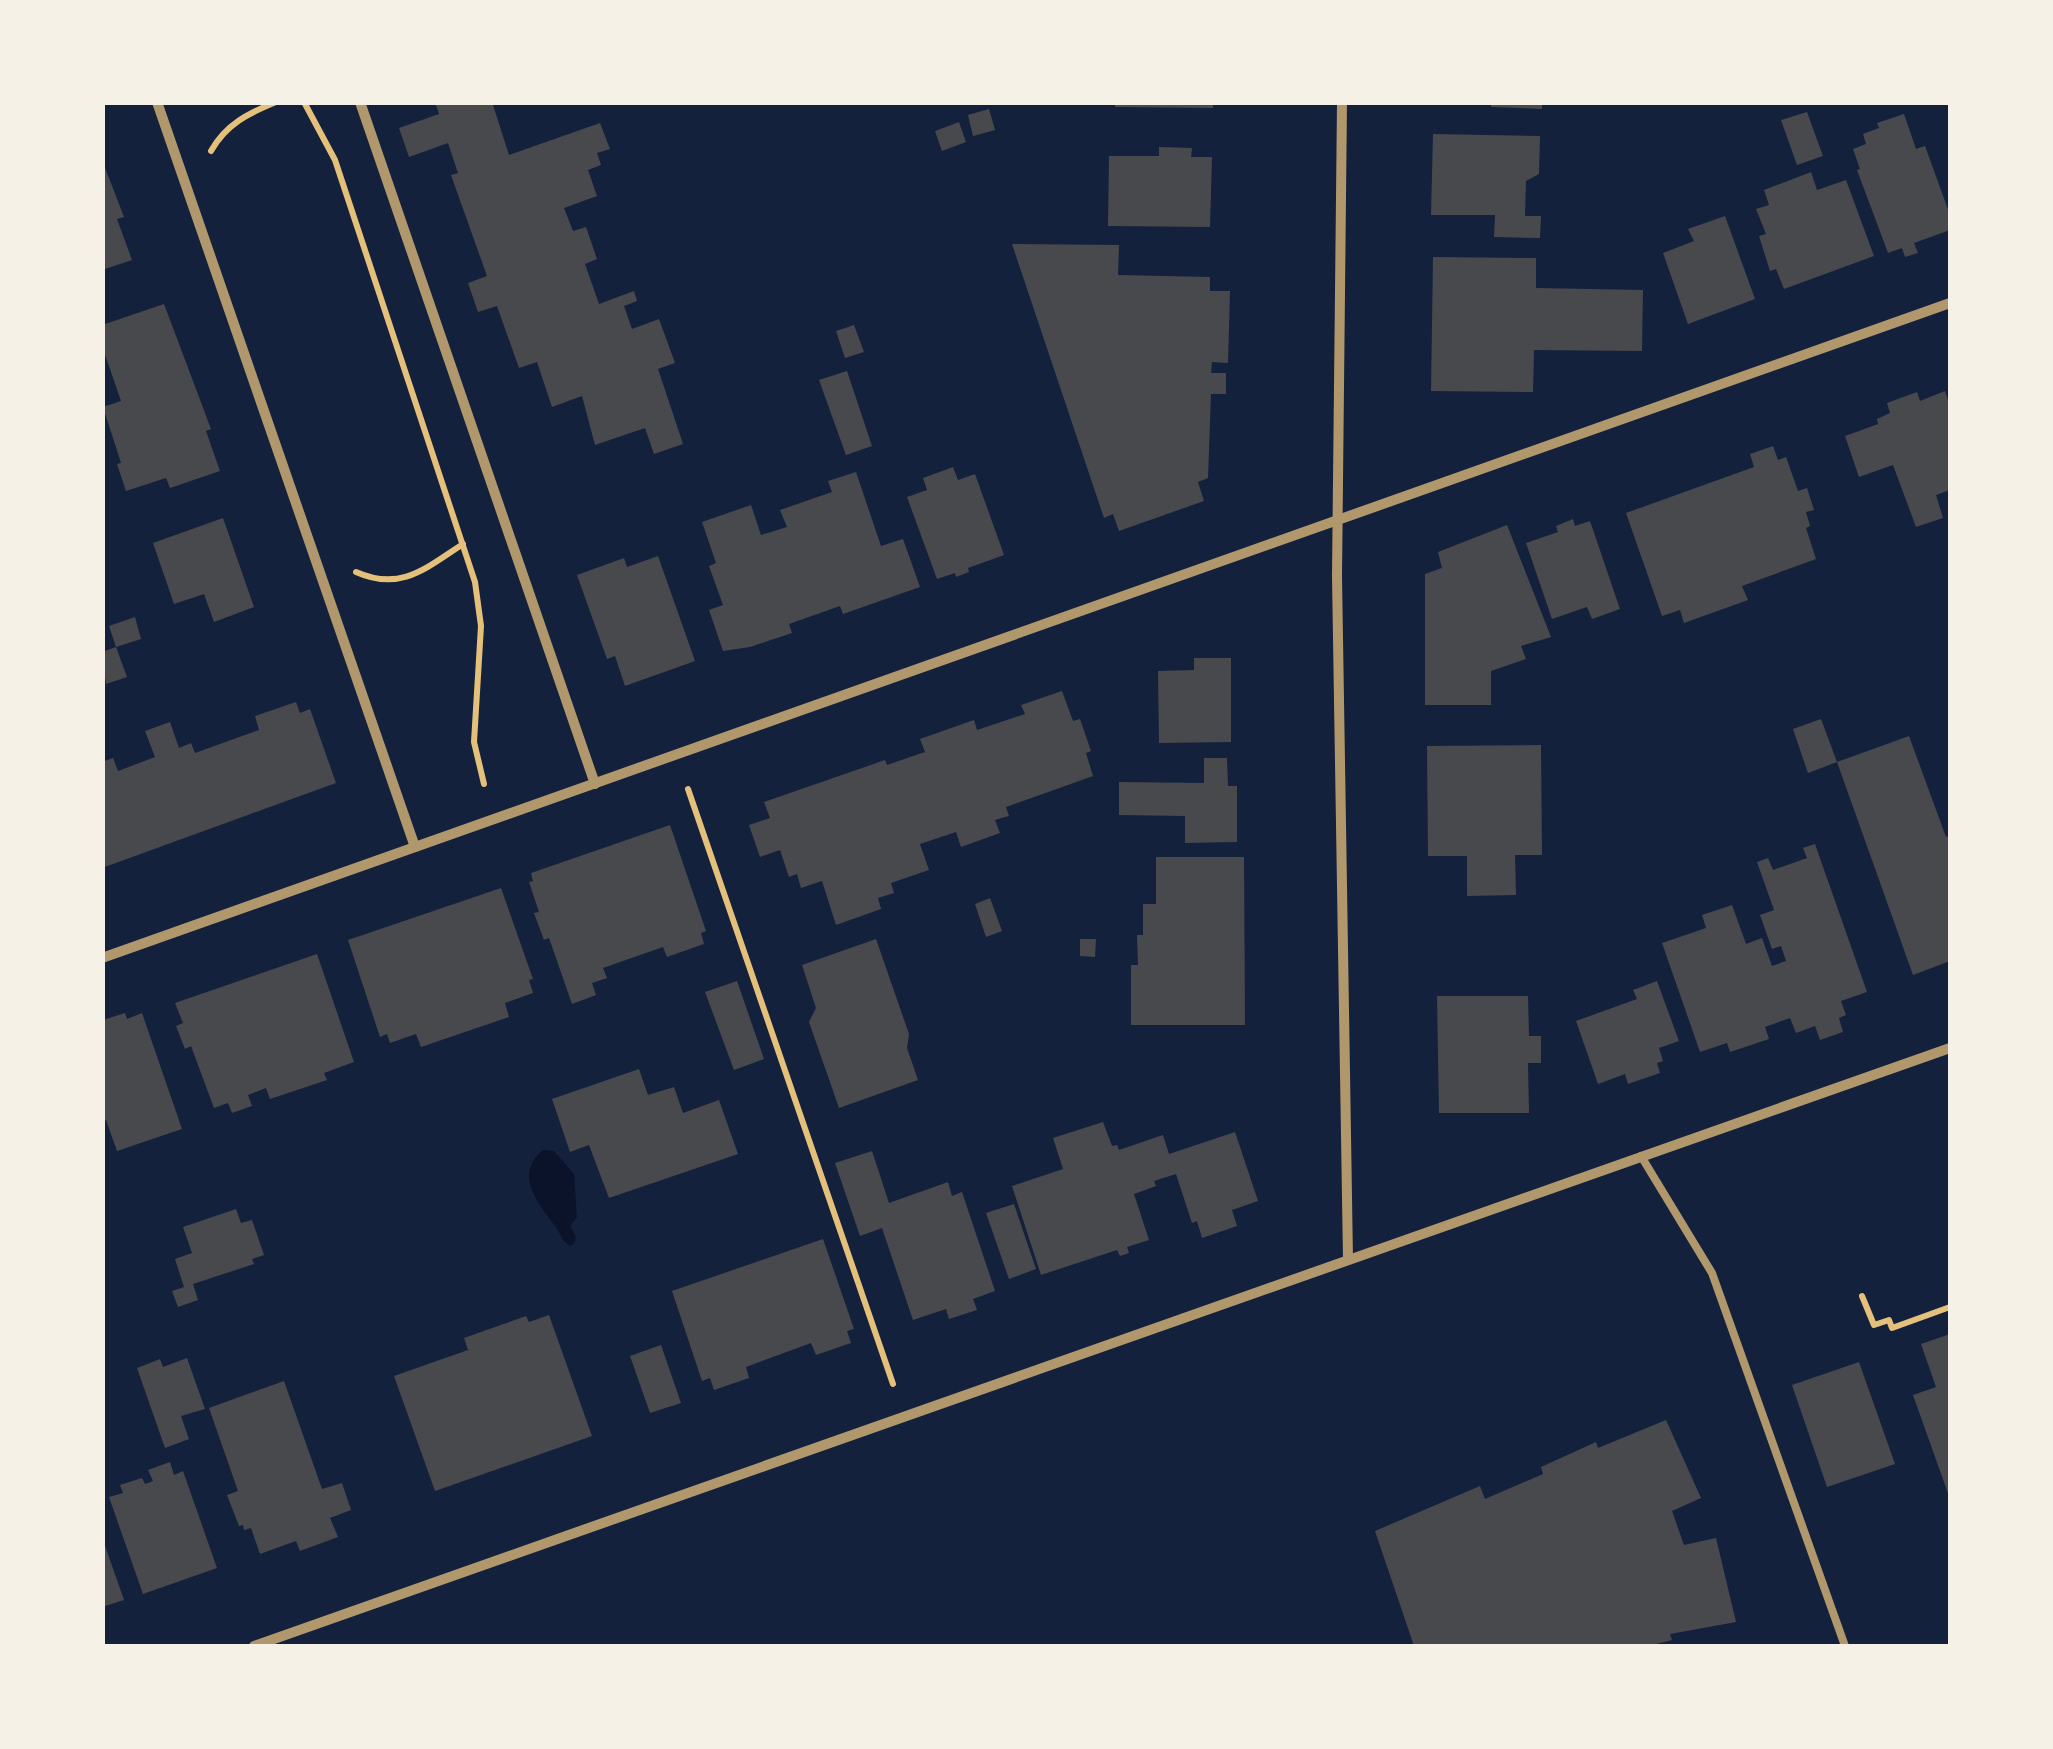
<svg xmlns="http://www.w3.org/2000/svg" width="2053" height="1749" font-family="'DM Sans',sans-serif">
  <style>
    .water { fill: #0b132b }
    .building { fill: #48494c }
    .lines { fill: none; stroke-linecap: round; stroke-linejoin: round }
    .path { stroke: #e5c07b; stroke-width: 6 }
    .service { stroke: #b1986c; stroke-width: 8 }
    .minor { stroke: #b1986c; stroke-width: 10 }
  </style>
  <rect width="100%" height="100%" fill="#14213d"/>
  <!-- water -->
  <path class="water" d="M543 1150 554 1151 574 1174 577 1217 570 1226 576 1237 574 1244 570 1246C562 1241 561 1235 556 1227 539 1205 513 1174 543 1150Z"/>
  <!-- building -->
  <g class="building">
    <path d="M435 102H492L509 155 600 123 610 149 597 153 601 165 588 170 597 196 564 208 573 231 586 227 597 259 585 264 599 304 634 291 637 301 624 306 632 329 659 319 675 363 658 369 683 444 654 454 645 428 595 445 582 396 552 407 537 362 519 368 497 306 478 312 468 283 487 276 451 175 458 173 448 143 409 157 399 128 439 114Z"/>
    <path d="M1115 102H1213V108L1115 107Z"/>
    <path d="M1491 102H1542V109L1491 107Z"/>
    <path d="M989 109 995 130 973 136 968 115Z"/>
    <path d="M1807 112 1823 156 1797 165 1781 120Z"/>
    <path d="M1904 114 1916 149 1925 146 1950 215V230L1914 243 1918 253 1905 257 1902 248 1888 253 1857 170 1860 169 1853 149 1866 144 1863 134 1879 128 1877 123Z"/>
    <path d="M959 122 966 142 942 151 935 131Z"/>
    <path d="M1433 134 1540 136 1539 174 1526 181 1525 216H1541L1540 238 1494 237 1495 215H1431Z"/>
    <path d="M1159 147 1192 148 1191 157H1212L1210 227 1108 226 1109 156H1159Z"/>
    <path d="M102 160 124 217 117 219 132 260 102 270Z"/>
    <path d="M1811 172 1817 190 1846 180 1874 256 1784 289 1776 269 1770 271 1759 236 1766 234 1756 209 1769 205 1764 190Z"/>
    <path d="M1725 216 1755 299 1688 324 1663 253 1694 241 1688 229Z"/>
    <path d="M1012 244 1119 245 1118 275 1210 277V291H1230L1228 363 1212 362 1211 373H1226V394H1211L1208 478 1198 482 1204 501 1119 531 1113 514 1104 518Z"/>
    <path d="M1433 257 1536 258V288L1643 290 1642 351 1534 350 1533 392 1431 391Z"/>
    <path d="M164 304 211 429 206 431 220 471 170 488 166 478 126 491 117 464 121 463 103 407 121 401 102 346V325Z"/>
    <path d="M854 325 864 352 845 358 836 331Z"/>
    <path d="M847 371 872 446 846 455 819 380Z"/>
    <path d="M1945 391 1948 400 1950 399V490L1936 495 1943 518 1916 527 1893 465 1859 477 1845 436 1878 424 1877 419 1890 413 1887 403 1917 392 1920 401Z"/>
    <path d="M1773 446 1778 460 1786 457 1798 491 1807 488 1814 510 1806 512 1810 526 1806 528 1816 559 1742 586 1748 600 1684 623 1680 610 1662 616 1626 513 1754 467 1750 454Z"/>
    <path d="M953 467 958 480 975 474 1004 555 968 568 969 572 956 577 955 573 937 579 907 497 927 490 923 478Z"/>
    <path d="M856 472 881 546 903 539 920 587 843 614 840 606 789 624 792 633 750 647 723 651 709 610 723 605 709 566 716 563 702 522 751 505 761 535 787 527 780 510 832 492 828 481Z"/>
    <path d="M223 518 254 607 214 622 204 594 174 604 153 543Z"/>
    <path d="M1573 519 1575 526 1590 521 1620 609 1592 619 1587 607 1552 619 1526 543 1558 532 1556 526Z"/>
    <path d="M1507 525 1551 637 1521 646 1526 659 1491 671V705H1425V574L1442 568 1438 552Z"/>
    <path d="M658 556 695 661 625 686 615 656 607 659 577 575 624 558 627 567Z"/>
    <path d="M135 617 141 639 116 647 109 626Z"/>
    <path d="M116 647 127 677 106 684 102 652Z"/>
    <path d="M1194 658H1231V742L1159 743 1158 671 1194 670Z"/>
    <path d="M1062 691 1073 721 1080 719 1091 751 1086 753 1093 776 1006 807 1009 816 995 820 1000 833 961 847 956 832 920 844 929 870 891 883 894 893 878 898 881 909 836 925 822 881 801 888 797 874 789 877 780 850 760 857 749 825 770 818 764 802 885 760 887 765 919 754 925 752 920 739 974 720 977 730 1025 714 1021 705Z"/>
    <path d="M296 702 300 713 310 709 336 783 102 868V762L113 758 118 771 155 757 145 731 170 722 179 748 191 743 195 753 259 730 255 716Z"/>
    <path d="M1821 719 1837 762 1808 773 1793 729Z"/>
    <path d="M1909 736 1946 837 1950 835V961L1913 975 1837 762Z"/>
    <path d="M1541 745 1542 855H1515L1516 895 1467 896V856H1428L1427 746Z"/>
    <path d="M1204 758H1227L1228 786H1237V842L1185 843V816L1119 815V782L1204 783Z"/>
    <path d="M670 825 706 931 701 933 704 944 667 957 663 947 603 968 607 978 592 983 596 995 572 1004 549 938 544 940 534 913 539 912 529 882 533 881 531 873Z"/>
    <path d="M1815 844 1867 992 1841 1001 1846 1015 1839 1018 1843 1032 1820 1040 1815 1026 1796 1033 1790 1018 1765 1027 1769 1039 1730 1052 1727 1043 1700 1052 1662 943 1706 928 1702 915 1732 905 1746 944 1762 938 1772 966 1786 961 1781 946 1772 949 1760 915 1774 910 1757 862 1768 858 1773 870 1807 858 1803 848Z"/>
    <path d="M1156 857H1244L1245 1025H1131V965H1138L1137 935H1143V904H1156Z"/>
    <path d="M501 888 533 979 529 980 533 993 505 1003 509 1017 421 1047 416 1034 390 1043 387 1034 380 1037 348 940Z"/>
    <path d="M990 898 1002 931 986 937 975 904Z"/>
    <path d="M876 939 909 1034 907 1048 918 1080 839 1108 809 1022 816 1008 802 965Z"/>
    <path d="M1080 939H1096L1095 957 1080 956Z"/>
    <path d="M317 954 354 1062 324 1073 327 1080 270 1099 266 1088 248 1095 252 1106 232 1113 228 1103 214 1108 191 1046 185 1049 176 1026 183 1023 175 1003Z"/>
    <path d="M737 981 764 1059 734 1070 705 992Z"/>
    <path d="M1657 981 1679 1041 1659 1048 1663 1061 1657 1063 1660 1073 1628 1084 1625 1074 1598 1084 1576 1021 1637 999 1633 990Z"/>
    <path d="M1437 996H1528L1529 1036H1541V1063H1528L1529 1113H1439Z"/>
    <path d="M125 1013 127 1019 142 1013 182 1129 117 1151 106 1120 102 1122 103 1020Z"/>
    <path d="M639 1069 648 1095 674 1087 683 1113 719 1100 738 1154 609 1198 589 1145 570 1152 552 1099Z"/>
    <path d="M1103 1122 1112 1146 1117 1145 1119 1150 1163 1135 1169 1154 1235 1132 1258 1201 1232 1210 1237 1226 1202 1238 1197 1221 1192 1223 1176 1174 1154 1181 1156 1186 1134 1194 1149 1240 1127 1247 1129 1253 1120 1256 1117 1250 1041 1275 1012 1186 1063 1169 1053 1138Z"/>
    <path d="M872 1151 889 1203 948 1182 952 1196 962 1192 995 1291 973 1299 977 1310 949 1319 946 1309 913 1320 882 1228 860 1236 835 1163Z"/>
    <path d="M1014 1204 1036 1269 1009 1279 986 1213Z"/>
    <path d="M236 1209 241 1223 252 1220 264 1255 252 1259 254 1264 193 1284 198 1300 178 1307 172 1291 184 1287 175 1259 192 1253 183 1227Z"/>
    <path d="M823 1239 854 1329 847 1331 851 1343 816 1355 811 1343 746 1367 749 1378 714 1390 710 1378 702 1381 672 1291Z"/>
    <path d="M549 1315 592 1436 435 1491 394 1376 468 1350 464 1338 526 1316 529 1322Z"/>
    <path d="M1950 1334V1499L1913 1395 1936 1387 1921 1344Z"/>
    <path d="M661 1345 681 1403 650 1413 630 1356Z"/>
    <path d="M187 1358 205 1409 181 1416 189 1439 165 1448 137 1368 160 1359 163 1367Z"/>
    <path d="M1859 1362 1895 1464 1827 1487 1792 1385Z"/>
    <path d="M284 1381 322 1489 342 1483 351 1510 330 1518 338 1537 300 1551 296 1541 260 1554 251 1528 244 1530 243 1525 239 1526 227 1495 238 1491 209 1408Z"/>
    <path d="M1666 1420 1701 1498 1672 1511 1684 1545 1716 1538 1736 1622 1670 1634 1672 1640 1648 1646H1414L1375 1531 1480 1486 1485 1499 1543 1474 1541 1467 1596 1442 1598 1448Z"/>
    <path d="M170 1462 174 1475 183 1471 217 1568 143 1594 109 1497 123 1493 120 1485 142 1478 145 1484 153 1481 148 1470Z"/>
    <path d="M103 1540 124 1600 102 1607V1541Z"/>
  </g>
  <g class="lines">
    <!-- path -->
    <g class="path">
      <path d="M304 102 335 160 475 582 481 626 474 742 484 784"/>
      <path d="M211 151C226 124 249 113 276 102"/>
      <path d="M356 572C401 592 426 568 463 544"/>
      <path d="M688 789 893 1384"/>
      <path d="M1862 1296 1874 1325 1889 1320 1892 1328 1950 1307"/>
    </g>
    <!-- service -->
    <path class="service" d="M1641 1156 1712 1273 1845 1646"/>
    <!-- minor -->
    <g class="minor">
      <path d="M157 102 415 847"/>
      <path d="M360 102 595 784"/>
      <path d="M1342 102 1337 576 1348 1259"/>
      <path d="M102 958 1950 303"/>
      <path d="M254 1646 1950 1048"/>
    </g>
  </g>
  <!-- border -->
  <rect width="2053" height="1749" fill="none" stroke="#f6f1e7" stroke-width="210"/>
</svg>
